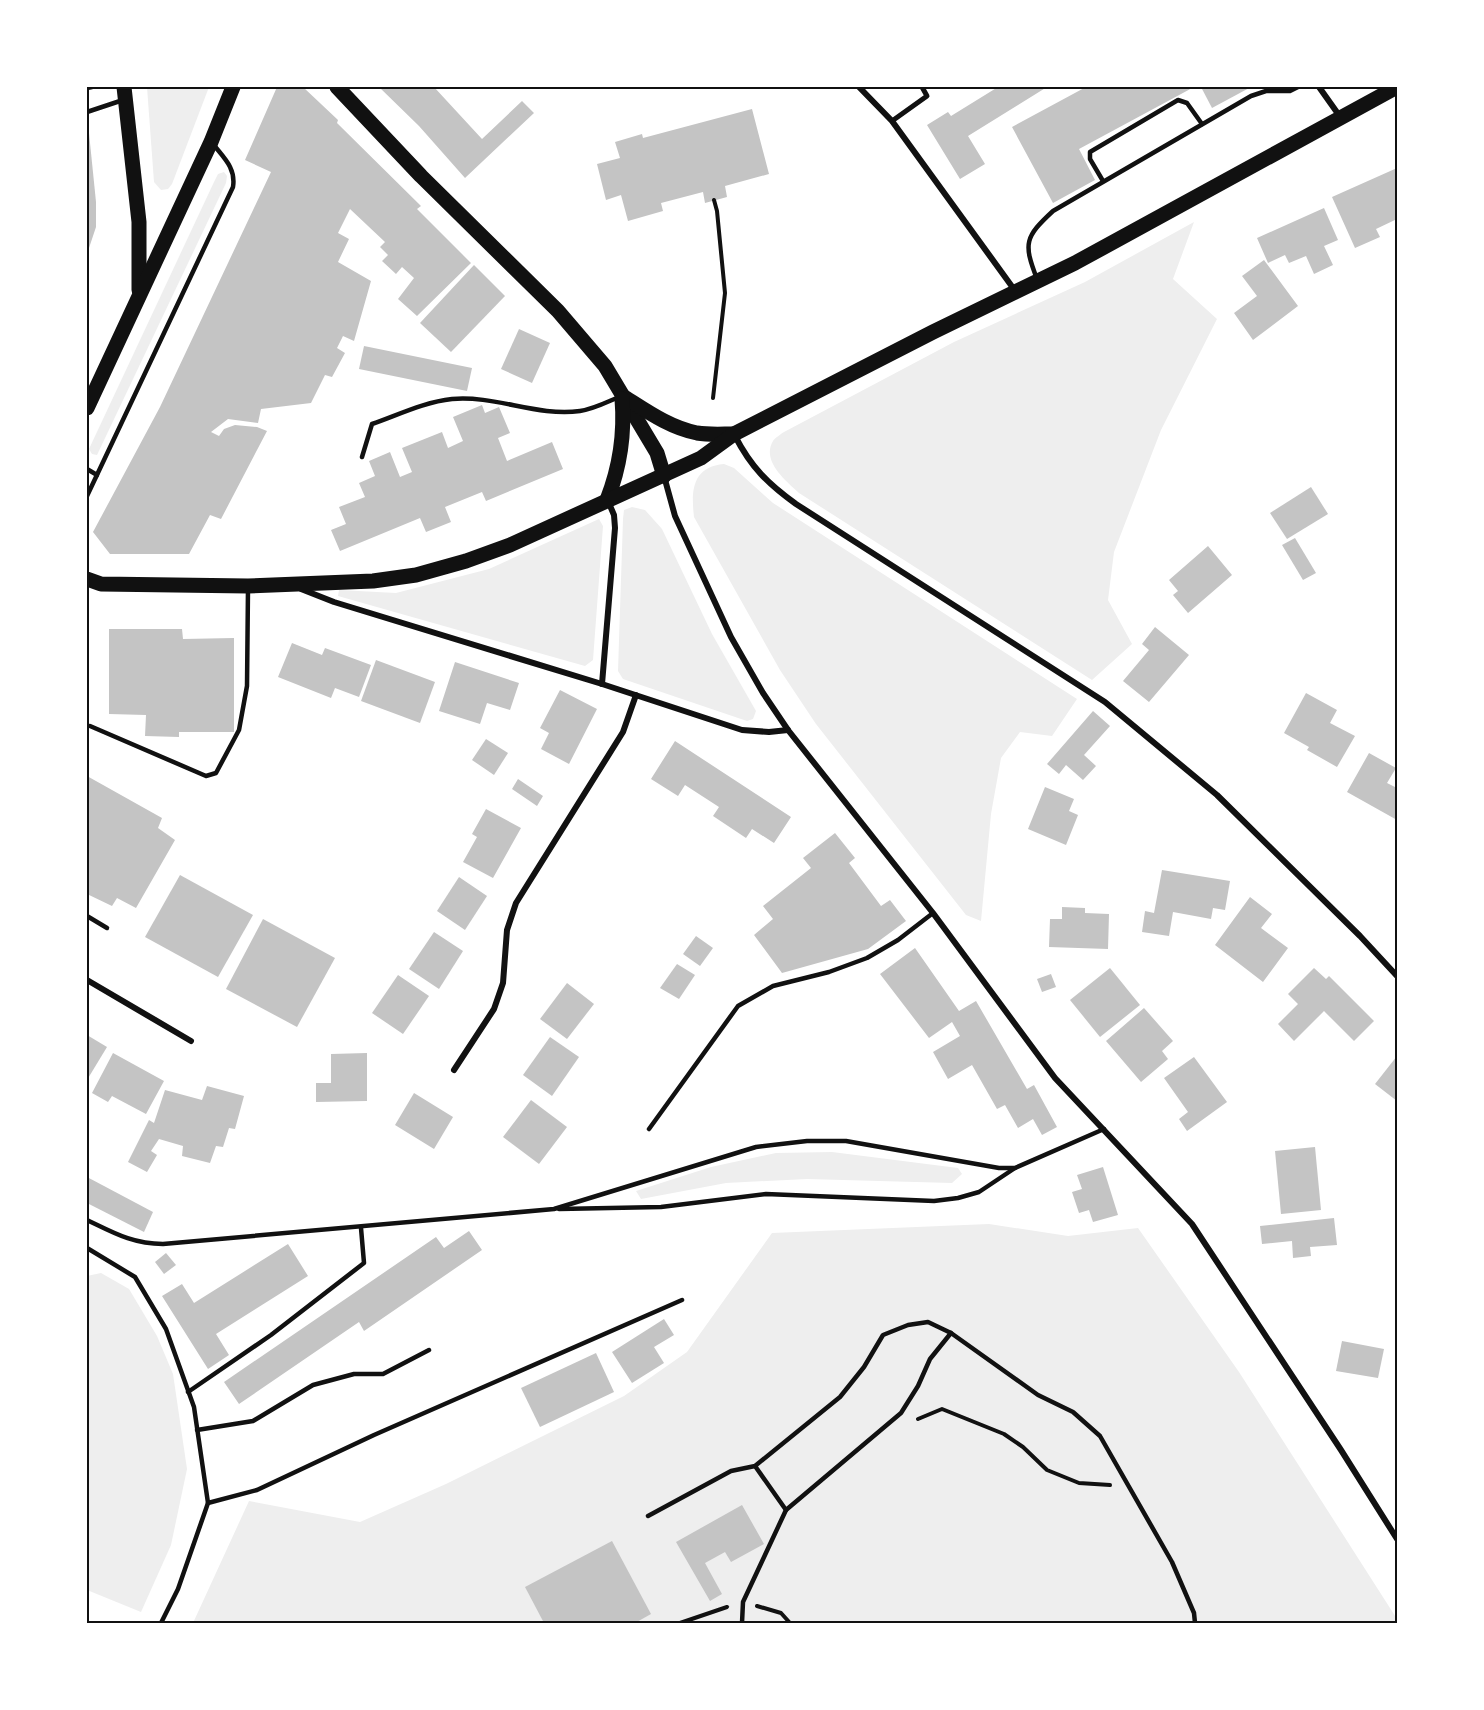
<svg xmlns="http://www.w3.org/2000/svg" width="1484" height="1710" font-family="'IBM Plex Sans',sans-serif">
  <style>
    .green { fill: #eee }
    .building { fill: #c4c4c4 }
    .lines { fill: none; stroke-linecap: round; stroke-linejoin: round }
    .path { stroke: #111; stroke-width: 4 }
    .service { stroke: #111; stroke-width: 4.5 }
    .pedestrian { stroke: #111; stroke-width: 5 }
    .minor { stroke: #111; stroke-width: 6 }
    .primary { stroke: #111; stroke-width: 15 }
    .neatline { fill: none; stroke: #111; stroke-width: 2 }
  </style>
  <rect width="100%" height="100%" fill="#fff"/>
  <!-- green -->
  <g class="green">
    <path d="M147 87H209L172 184 168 189 161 190 154 182Z"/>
    <path d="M224 172 227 176 226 183 97 455 92 454 89 449 214 182 218 174Z"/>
    <path d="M1194 222 1173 279 1217 319 1161 430 1114 552 1108 600 1132 644 1092 680 799 493C786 481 761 461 773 441 775 438 781 434 784 432L954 342 1085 282Z"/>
    <path d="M724 464 734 468 773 503 1077 699 1052 736 1020 732 1001 758 991 814 981 921 966 915 816 724 780 670 694 517C691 491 692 467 724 464Z"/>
    <path d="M632 507 645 510 662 529 712 634 756 711 753 719 747 721 623 679 618 671 623 519 624 510Z"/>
    <path d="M599 519 603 526 593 660 585 666 338 596 339 590 396 593 489 569Z"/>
    <path d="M832 1152 958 1168 962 1174 952 1183 807 1179 726 1183 641 1199 636 1191 711 1167 776 1153Z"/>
    <path d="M989 1224 1068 1236 1138 1228 1239 1372 1397 1619V1623H193L249 1501 360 1522 446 1484 624 1396 687 1352 772 1233Z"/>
    <path d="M101 1273 129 1289 157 1336 173 1374 187 1469 171 1545 141 1612 87 1590V1276Z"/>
  </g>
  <!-- building -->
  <g class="building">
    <path d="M277 87H303L338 120 337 123 421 206 417 209 471 263 417 316 398 299 414 278 402 267 396 274 382 261 388 255 380 247 385 242 350 209 338 233 349 239 338 262 371 281 354 341 343 336 337 348 345 353 332 377 325 375 311 403 261 409 258 423 228 419 211 432 219 436 224 429 235 425 257 427 267 431 221 519 210 515 189 554H110L93 532 160 407 271 172 245 160Z"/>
    <path d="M379 87H434L482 139 522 101 534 113 465 178 419 126Z"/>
    <path d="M998 87H1047L968 136 985 164 960 179 927 125 948 112 951 116Z"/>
    <path d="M1086 87H1194L1079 149 1095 180 1053 203 1012 127Z"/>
    <path d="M1201 87H1251L1212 108Z"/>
    <path d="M752 109 769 174 725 186 727 197 705 203 703 192 661 203 663 211 628 221 621 195 606 200 597 164 620 158 615 142 642 134 643 138Z"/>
    <path d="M87 133H89L96 202V227L88 251Z"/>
    <path d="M1397 168V219L1376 229 1380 237 1355 248 1332 197Z"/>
    <path d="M1324 208 1338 240 1324 246 1333 265 1314 274 1306 256 1289 263 1285 255 1268 263 1257 238Z"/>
    <path d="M1264 260 1298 306 1253 340 1234 313 1257 296 1242 276Z"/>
    <path d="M474 265 505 296 451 352 420 323Z"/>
    <path d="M519 329 550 343 532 383 501 369Z"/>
    <path d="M364 346 472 368 467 391 359 369Z"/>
    <path d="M482 405 485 413 499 407 510 433 498 438 507 461 552 442 563 469 486 501 482 492 445 507 451 522 426 532 420 518 340 551 331 530 346 524 339 507 365 497 359 483 375 476 369 461 390 452 400 477 412 472 402 448 442 432 448 448 463 441 453 417Z"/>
    <path d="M1311 487 1328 514 1287 539 1270 513Z"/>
    <path d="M1295 538 1316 573 1303 580 1282 545Z"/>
    <path d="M1208 546 1232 575 1188 613 1173 595 1178 591 1169 580Z"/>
    <path d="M1155 627 1189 655 1149 702 1123 681 1149 650 1142 644Z"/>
    <path d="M109 629H182L183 639 234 638V732H179V737L145 736 146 715 109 714Z"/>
    <path d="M292 643 322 655 325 648 371 665 359 697 335 688 331 698 278 677Z"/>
    <path d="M376 660 435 682 420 723 361 701Z"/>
    <path d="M455 662 519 683 510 710 487 703 480 724 439 711Z"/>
    <path d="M560 690 597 709 569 764 541 749 549 733 540 728Z"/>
    <path d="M1306 693 1337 710 1330 723 1355 736 1337 767 1307 750 1309 747 1284 733Z"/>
    <path d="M1093 711 1110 726 1084 755 1096 766 1083 780 1066 765 1059 774 1047 764Z"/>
    <path d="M486 739 508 753 494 775 472 760Z"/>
    <path d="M675 741 791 817 774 843 752 829 746 838 713 816 719 807 685 785 678 796 651 779Z"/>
    <path d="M1369 753 1396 768 1387 783 1397 788V820L1347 792Z"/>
    <path d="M87 776 162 818 158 828 175 840 136 908 117 898 112 906 87 894Z"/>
    <path d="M518 779 543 796 537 806 512 789Z"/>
    <path d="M1045 787 1074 799 1069 811 1078 815 1066 845 1028 829Z"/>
    <path d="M486 809 521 828 493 878 463 862 477 837 472 834Z"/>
    <path d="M835 833 855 858 849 863 881 906 890 900 906 921 868 949 782 973 754 935 773 919 763 906 811 868 803 858Z"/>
    <path d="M1162 870 1230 881 1225 910 1213 908 1211 919 1173 912 1169 936 1142 932 1145 911 1154 913Z"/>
    <path d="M180 875 253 915 218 977 145 937Z"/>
    <path d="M459 877 487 896 465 930 437 911Z"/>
    <path d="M1250 897 1272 914 1261 928 1288 948 1263 982 1215 945Z"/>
    <path d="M1062 907 1085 908V913L1109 914 1108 949 1049 947 1050 919H1062Z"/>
    <path d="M263 919 335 958 297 1027 226 989Z"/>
    <path d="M434 932 463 951 439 989 409 969Z"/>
    <path d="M696 936 713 948 700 966 683 954Z"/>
    <path d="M915 948 959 1011 976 1001 1027 1089 1034 1085 1057 1127 1042 1135 1033 1119 1018 1128 1005 1105 997 1109 972 1065 948 1079 933 1052 960 1036 952 1022 929 1038 880 974Z"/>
    <path d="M677 964 695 975 679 999 660 988Z"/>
    <path d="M1110 968 1140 1005 1100 1037 1070 1000Z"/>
    <path d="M1314 968 1326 979 1329 976 1374 1021 1354 1041 1324 1011 1294 1041 1278 1024 1298 1004 1288 994Z"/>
    <path d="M1051 974 1056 987 1042 992 1037 979Z"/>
    <path d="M398 975 429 996 403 1034 372 1013Z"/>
    <path d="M567 983 594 1004 567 1039 540 1019Z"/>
    <path d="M1144 1008 1173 1041 1162 1051 1168 1059 1141 1082 1106 1041Z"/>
    <path d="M87 1035 107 1047 87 1080Z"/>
    <path d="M550 1037 579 1057 552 1096 523 1075Z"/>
    <path d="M113 1053 164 1081 146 1114 112 1096 108 1102 92 1093Z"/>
    <path d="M367 1053V1101L316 1102V1083H331V1054Z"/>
    <path d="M1397 1056V1101L1375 1084Z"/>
    <path d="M1194 1057 1227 1102 1187 1131 1179 1119 1188 1112 1164 1078Z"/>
    <path d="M207 1086 244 1096 235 1129 229 1128 223 1147 216 1146 210 1163 182 1156 183 1146 159 1139 151 1151 157 1155 147 1172 128 1162 149 1120 154 1123 165 1090 202 1100Z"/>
    <path d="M414 1093 453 1117 434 1149 395 1125Z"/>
    <path d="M531 1100 567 1127 539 1164 503 1137Z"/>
    <path d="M1315 1147 1321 1210 1281 1214 1275 1151Z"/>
    <path d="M1103 1167 1118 1215 1093 1222 1089 1210 1079 1213 1072 1192 1082 1189 1077 1175Z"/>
    <path d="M87 1177 153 1212 144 1232 87 1203Z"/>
    <path d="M1334 1218 1337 1245 1310 1247 1311 1256 1293 1258 1292 1241 1262 1244 1260 1226Z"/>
    <path d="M469 1231 482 1250 364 1331 359 1322 239 1404 224 1382 436 1237 444 1248Z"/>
    <path d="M288 1244 308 1276 216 1334 229 1355 208 1369 162 1296 182 1284 194 1303Z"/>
    <path d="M166 1253 176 1265 164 1274 155 1262Z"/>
    <path d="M664 1319 674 1335 654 1347 664 1363 632 1383 612 1352Z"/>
    <path d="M1342 1341 1384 1349 1378 1378 1336 1371Z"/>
    <path d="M596 1353 614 1392 540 1427 521 1388Z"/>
    <path d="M742 1505 764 1544 731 1562 725 1552 705 1563 722 1594 710 1601 676 1542Z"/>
    <path d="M612 1541 651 1614 635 1623H544L525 1587Z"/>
  </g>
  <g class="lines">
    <!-- path -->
    <g class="path">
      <path d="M713 398 725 293 717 211 714 200"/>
      <path d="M918 1419 942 1409 1004 1434 1023 1447 1047 1470 1079 1483 1110 1485"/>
      <path d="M757 1606 781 1613 790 1623"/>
      <path d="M680 1623 727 1607"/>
    </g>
    <!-- service -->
    <g class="service">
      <path d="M87 88 92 87"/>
      <path d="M87 112 123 100"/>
      <path d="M1103 181 1090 159V152L1178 100 1187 103 1202 124"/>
      <path d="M1037 279C1023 243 1025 237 1053 211L1251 96 1266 91H1290L1298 87"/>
      <path d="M362 457 372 424C398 415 424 402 452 399 495 395 537 417 580 411 594 409 607 402 619 397"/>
      <path d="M87 469 97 475"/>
      <path d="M87 496 233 187C236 168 224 158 213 144"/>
      <path d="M90 726 206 776 216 773 239 730 247 686 248 588"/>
      <path d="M87 916 107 928"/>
      <path d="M649 1129 738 1006 773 986 829 972 867 958 898 940 933 913"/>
      <path d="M559 1209 661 1207 766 1194 934 1201 958 1198 979 1192 1015 1168"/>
      <path d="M87 1220C114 1233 133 1244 163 1244L554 1209 756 1147 807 1141H846L999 1168H1015L1104 1129"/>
      <path d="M87 1248 135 1277 166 1329 194 1407 208 1503 178 1589 161 1623"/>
      <path d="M188 1392 271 1335 364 1263 361 1228"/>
      <path d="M197 1430 253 1421 313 1385 354 1374H383L429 1350"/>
      <path d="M755 1466 786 1510 901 1413 918 1386 930 1359 951 1333"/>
      <path d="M208 1503 257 1490 374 1435 682 1300"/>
      <path d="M648 1516 731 1471 755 1466 840 1397 864 1367 883 1335 908 1325 928 1322 951 1333 1038 1395 1073 1412 1100 1436 1172 1562 1194 1613 1195 1623"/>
      <path d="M742 1623 743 1602 786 1510"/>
    </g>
    <!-- pedestrian -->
    <path class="pedestrian" d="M892 121 927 96 922 87"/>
    <!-- minor -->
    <g class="minor">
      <path d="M859 87 892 121 1016 292"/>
      <path d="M1319 87 1341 118"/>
      <path d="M735 436C751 467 768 484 796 504L1105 702 1217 795 1360 936 1397 976"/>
      <path d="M664 476 675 516 731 637 763 693 788 730 933 913 1055 1078 1192 1224 1341 1450 1397 1539"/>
      <path d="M301 589 334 602 602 684 742 730 769 732 788 730"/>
      <path d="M602 684 615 528 614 515 608 501"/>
      <path d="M87 980 191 1041"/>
      <path d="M454 1070 494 1009 503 983 507 930 516 903 623 732 636 695"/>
    </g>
    <!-- primary -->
    <g class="primary">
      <path d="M124 87 139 222V290"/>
      <path d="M337 87 421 176 558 311 605 366 657 453 664 476"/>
      <path d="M626 398C648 412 671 428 697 433 709 435 722 434 734 434"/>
      <path d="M87 408 211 142 233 87"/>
      <path d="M607 500C620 467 625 435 622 399"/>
      <path d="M87 579 101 584 248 586 373 581 416 575 466 561 510 545 701 458 734 434 933 332 1075 263 1397 87"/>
    </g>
  </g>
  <!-- border -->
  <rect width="1484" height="1710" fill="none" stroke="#ffffff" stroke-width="177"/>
  <rect x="88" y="88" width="1308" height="1534" class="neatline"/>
</svg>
